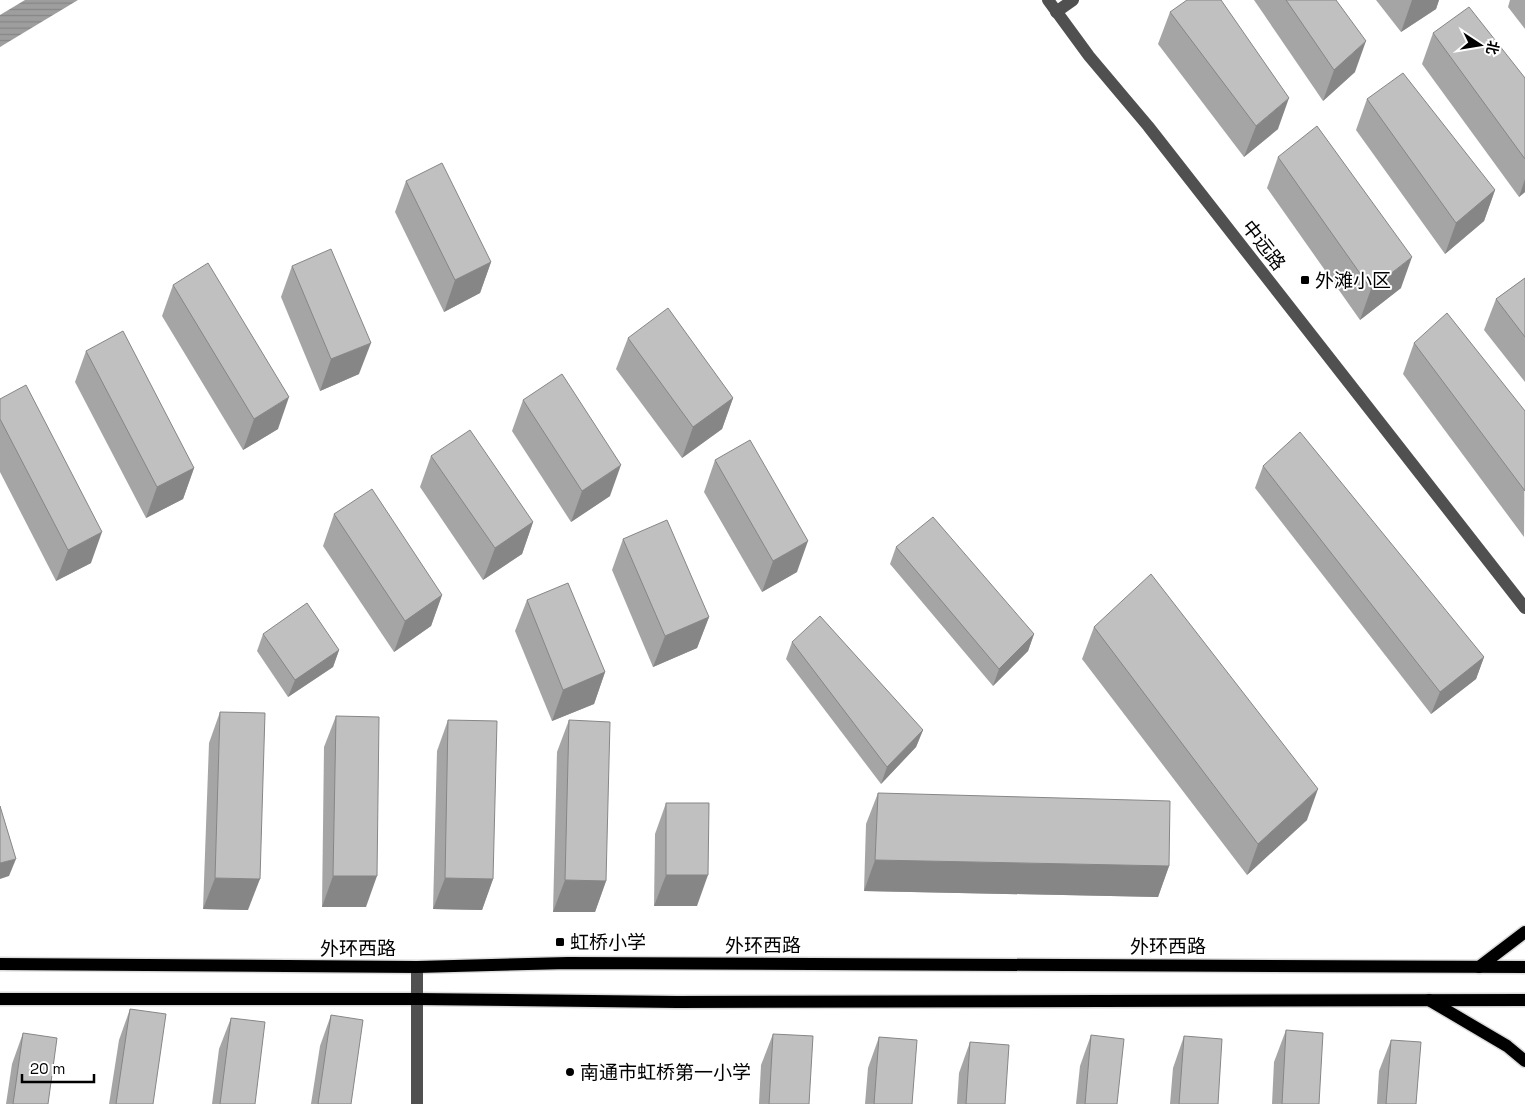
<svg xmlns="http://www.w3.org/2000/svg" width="1525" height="1104" font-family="'Space Grotesk','Noto Sans SC',sans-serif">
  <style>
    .water { fill: url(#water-rules) }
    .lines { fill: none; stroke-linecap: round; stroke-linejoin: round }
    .major-casing { stroke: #dbdbdb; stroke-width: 15 }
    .minor { stroke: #505050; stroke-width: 12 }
    .major { stroke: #000; stroke-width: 12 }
    .wall { fill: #a5a5a5 }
    .shaded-wall { fill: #868686 }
    .building { fill: #c0c0c0; stroke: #868686 }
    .poi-dot { fill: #000; stroke: #fff; stroke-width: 2 }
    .labels { text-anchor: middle; stroke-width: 4; stroke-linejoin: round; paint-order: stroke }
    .street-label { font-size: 19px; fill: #000; stroke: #fff }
    .poi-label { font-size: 19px; fill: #000; stroke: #fff; text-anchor: start }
  </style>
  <defs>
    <pattern id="water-rules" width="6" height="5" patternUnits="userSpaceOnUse" patternTransform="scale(1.25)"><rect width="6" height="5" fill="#9e9e9e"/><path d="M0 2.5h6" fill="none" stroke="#868686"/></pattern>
  </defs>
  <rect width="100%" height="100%" fill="#fff"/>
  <!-- water -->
  <path class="water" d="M25 0H78L0 47V15Z"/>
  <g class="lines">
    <!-- major casing -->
    <g class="major-casing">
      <g id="major">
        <path d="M0 964 417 967 568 963 1525 967"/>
        <path d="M1479 967 1525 932"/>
        <path d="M0 999H418L677 1002 1525 1000"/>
        <path d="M1429 1000 1507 1046 1525 1061"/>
      </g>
    </g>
    <!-- minor -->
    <g class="minor">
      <path d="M1048 0 1089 56 1148 126 1525 608"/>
      <path d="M1056 12 1073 0"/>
      <path d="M417 1104V967"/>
    </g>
    <!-- major -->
    <use href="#major" class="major"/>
  </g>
  <!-- wall -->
  <g class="wall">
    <path d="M1254 0H1336L1355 72 1323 101Z"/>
    <path d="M1376 0H1439L1436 9 1401 32Z"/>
    <path d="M1510 0H1525V29L1508 7Z"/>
    <path d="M1170 12 1278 129 1244 157 1158 44Z"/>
    <path d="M1433 33 1525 78V192L1519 197 1422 64Z"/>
    <path d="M1367 99 1495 190 1484 221 1445 254 1356 130Z"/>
    <path d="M1278 157 1401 288 1360 320 1267 188Z"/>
    <path d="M406 181 491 262 480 293 444 312 395 212Z"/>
    <path d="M292 266 359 374 320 391 281 297Z"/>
    <path d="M1525 278V382L1484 330 1496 299Z"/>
    <path d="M173 285 278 429 243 450 162 316Z"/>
    <path d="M628 338 733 398 722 429 682 458 616 369Z"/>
    <path d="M1414 343 1525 411 1524 537 1403 374Z"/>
    <path d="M86 351 194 468 183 499 146 518 75 382Z"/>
    <path d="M0 399 91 563 56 581 0 472Z"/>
    <path d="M523 400 610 496 571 522 512 431Z"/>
    <path d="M431 456 533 522 522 554 483 580 420 487Z"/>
    <path d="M715 460 797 572 762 592 704 492Z"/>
    <path d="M1263 466 1484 657 1476 679 1431 714 1255 488Z"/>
    <path d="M334 514 442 595 431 626 394 652 323 546Z"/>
    <path d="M623 539 709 617 697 648 653 667 612 570Z"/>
    <path d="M896 547 1034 634 1028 651 993 686 890 564Z"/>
    <path d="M527 600 605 672 594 704 552 721 515 631Z"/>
    <path d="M1094 627 1307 820 1247 875 1082 659Z"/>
    <path d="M263 634 339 650 333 667 288 697 257 651Z"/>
    <path d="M792 642 923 730 916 747 881 784 786 659Z"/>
    <path d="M220 712 248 910 203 909 209 743Z"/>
    <path d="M336 716 366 907H322L324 747Z"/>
    <path d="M448 720 493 879 482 910 433 909 437 751Z"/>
    <path d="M569 720 606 881 595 912H553L557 752Z"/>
    <path d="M878 793 1169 866 1158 897 864 891 866 824Z"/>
    <path d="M666 803 697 906H654L655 834Z"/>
    <path d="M130 1009 153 1104H109L119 1040Z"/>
    <path d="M331 1015 351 1104H311L320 1046Z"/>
    <path d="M231 1018 255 1104H212L219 1049Z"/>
    <path d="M1286 1030 1319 1104H1272L1274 1062Z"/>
    <path d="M23 1033 48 1104H6L12 1064Z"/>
    <path d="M773 1034 809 1104H759L761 1065Z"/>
    <path d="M1091 1035 1117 1104H1076L1080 1066Z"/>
    <path d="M1184 1036 1218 1104H1170L1173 1068Z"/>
    <path d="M879 1037 912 1104H865L868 1068Z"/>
    <path d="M1391 1040 1416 1104H1377L1379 1071Z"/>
    <path d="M970 1042 1005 1104H957L959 1073Z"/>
  </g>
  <!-- shaded-wall -->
  <g class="shaded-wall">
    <path d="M1412 0H1439L1436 9 1401 32Z"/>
    <path d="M1366 41 1355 72 1323 101 1334 70Z"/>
    <path d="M1289 98 1278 129 1244 157 1256 126Z"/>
    <path d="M1525 179V192L1519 197Z"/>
    <path d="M1495 190 1484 221 1445 254 1456 223Z"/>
    <path d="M1412 257 1401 288 1360 320 1371 289Z"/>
    <path d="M491 262 480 293 444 312 455 280Z"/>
    <path d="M371 343 359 374 320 391 331 359Z"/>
    <path d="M289 397 278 429 243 450 254 419Z"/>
    <path d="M733 398 722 429 682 458 693 427Z"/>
    <path d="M621 465 610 496 571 522 582 491Z"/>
    <path d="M194 468 183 499 146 518 157 487Z"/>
    <path d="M533 522 522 554 483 580 495 548Z"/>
    <path d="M102 532 91 563 56 581 68 550Z"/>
    <path d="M808 541 797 572 762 592 773 561Z"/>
    <path d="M442 595 431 626 394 652 405 621Z"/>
    <path d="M709 617 697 648 653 667 665 636Z"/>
    <path d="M1034 634 1028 651 993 686 999 669Z"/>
    <path d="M339 650 333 667 288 697 295 680Z"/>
    <path d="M1484 657 1476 679 1431 714 1440 692Z"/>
    <path d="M605 672 594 704 552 721 563 690Z"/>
    <path d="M923 730 916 747 881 784 887 767Z"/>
    <path d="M1318 789 1307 820 1247 875 1258 844Z"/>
    <path d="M16 859 9 876 0 879V863Z"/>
    <path d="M875 860 1169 866 1158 897 864 891Z"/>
    <path d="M666 875H708L697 906H654Z"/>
    <path d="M333 876H377L366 907H322Z"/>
    <path d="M215 878 260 879 248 910 203 909Z"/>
    <path d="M445 878 493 879 482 910 433 909Z"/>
    <path d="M565 880 606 881 595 912H553Z"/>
  </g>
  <!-- building -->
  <g class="building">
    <path d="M1187 0H1221L1289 98 1256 126 1170 12Z"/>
    <path d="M1286 0H1336L1366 41 1334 70Z"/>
    <path d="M1469 7 1525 78V159L1433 33Z"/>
    <path d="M1403 73 1495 190 1456 223 1367 99Z"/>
    <path d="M1317 126 1412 257 1371 289 1278 157Z"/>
    <path d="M442 163 491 262 455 280 406 181Z"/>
    <path d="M331 249 371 343 331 359 292 266Z"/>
    <path d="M208 263 289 397 254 419 173 285Z"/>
    <path d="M1525 278V337L1496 299Z"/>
    <path d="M668 308 733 398 693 427 628 338Z"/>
    <path d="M1447 313 1525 411V491L1414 343Z"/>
    <path d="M123 331 194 468 157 487 86 351Z"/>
    <path d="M562 374 621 465 582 491 523 400Z"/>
    <path d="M26 385 102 532 68 550 0 419V399Z"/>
    <path d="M470 430 533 522 495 548 431 456Z"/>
    <path d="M1300 432 1484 657 1440 692 1263 466Z"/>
    <path d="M750 440 808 541 773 561 715 460Z"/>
    <path d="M372 489 442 595 405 621 334 514Z"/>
    <path d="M933 517 1034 634 999 669 896 547Z"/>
    <path d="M667 520 709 617 665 636 623 539Z"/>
    <path d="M1151 574 1318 789 1258 844 1094 627Z"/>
    <path d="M568 583 605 672 563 690 527 600Z"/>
    <path d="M307 603 339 650 295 680 263 634Z"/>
    <path d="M820 616 923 730 887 767 792 642Z"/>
    <path d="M220 712 265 713 260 879 215 878Z"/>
    <path d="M336 716 379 717 377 876H333Z"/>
    <path d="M448 720 497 721 493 879 445 878Z"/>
    <path d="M569 720 610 722 606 881 565 880Z"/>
    <path d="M878 793 1170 801 1169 866 875 860Z"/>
    <path d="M666 803H709L708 875H666Z"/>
    <path d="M0 806 16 859 0 863Z"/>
    <path d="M130 1009 166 1014 153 1104H116Z"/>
    <path d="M331 1015 363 1020 351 1104H318Z"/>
    <path d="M231 1018 265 1022 255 1104H220Z"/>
    <path d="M1286 1030 1323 1033 1319 1104H1282Z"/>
    <path d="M23 1033 57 1038 48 1104H13Z"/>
    <path d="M773 1034 813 1036 809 1104H769Z"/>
    <path d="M1091 1035 1124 1039 1117 1104H1085Z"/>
    <path d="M1184 1036 1222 1039 1218 1104H1179Z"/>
    <path d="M879 1037 917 1040 912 1104H874Z"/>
    <path d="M1391 1040 1421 1042 1416 1104H1386Z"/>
    <path d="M970 1042 1009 1045 1005 1104H966Z"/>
  </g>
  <!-- markers -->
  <g class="poi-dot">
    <rect x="1300" y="275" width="10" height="10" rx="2.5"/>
    <rect x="555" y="937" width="10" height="10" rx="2.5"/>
    <circle cx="570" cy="1072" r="5"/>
  </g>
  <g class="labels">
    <!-- street labels -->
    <g class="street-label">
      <text transform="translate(1264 245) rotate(52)" y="7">中远路</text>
      <text x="763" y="952">外环西路</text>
      <text x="1168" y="953">外环西路</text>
      <text x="358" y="955">外环西路</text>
    </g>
    <!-- poi labels -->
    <g class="poi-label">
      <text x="1315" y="287">外滩小区</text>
      <text x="570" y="949">虹桥小学</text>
      <text x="580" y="1079">南通市虹桥第一小学</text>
    </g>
  </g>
  <!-- north arrow -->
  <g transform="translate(1480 45) rotate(102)" stroke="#ffffff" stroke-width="4" paint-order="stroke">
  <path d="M0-4L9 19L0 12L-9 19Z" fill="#000000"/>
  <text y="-8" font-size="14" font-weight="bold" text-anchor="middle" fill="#000000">北</text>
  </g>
  <!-- scale -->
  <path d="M22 1074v8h72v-8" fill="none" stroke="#000000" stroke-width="2.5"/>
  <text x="30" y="1074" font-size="15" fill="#000000" stroke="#ffffff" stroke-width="4" paint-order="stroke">20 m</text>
</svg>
